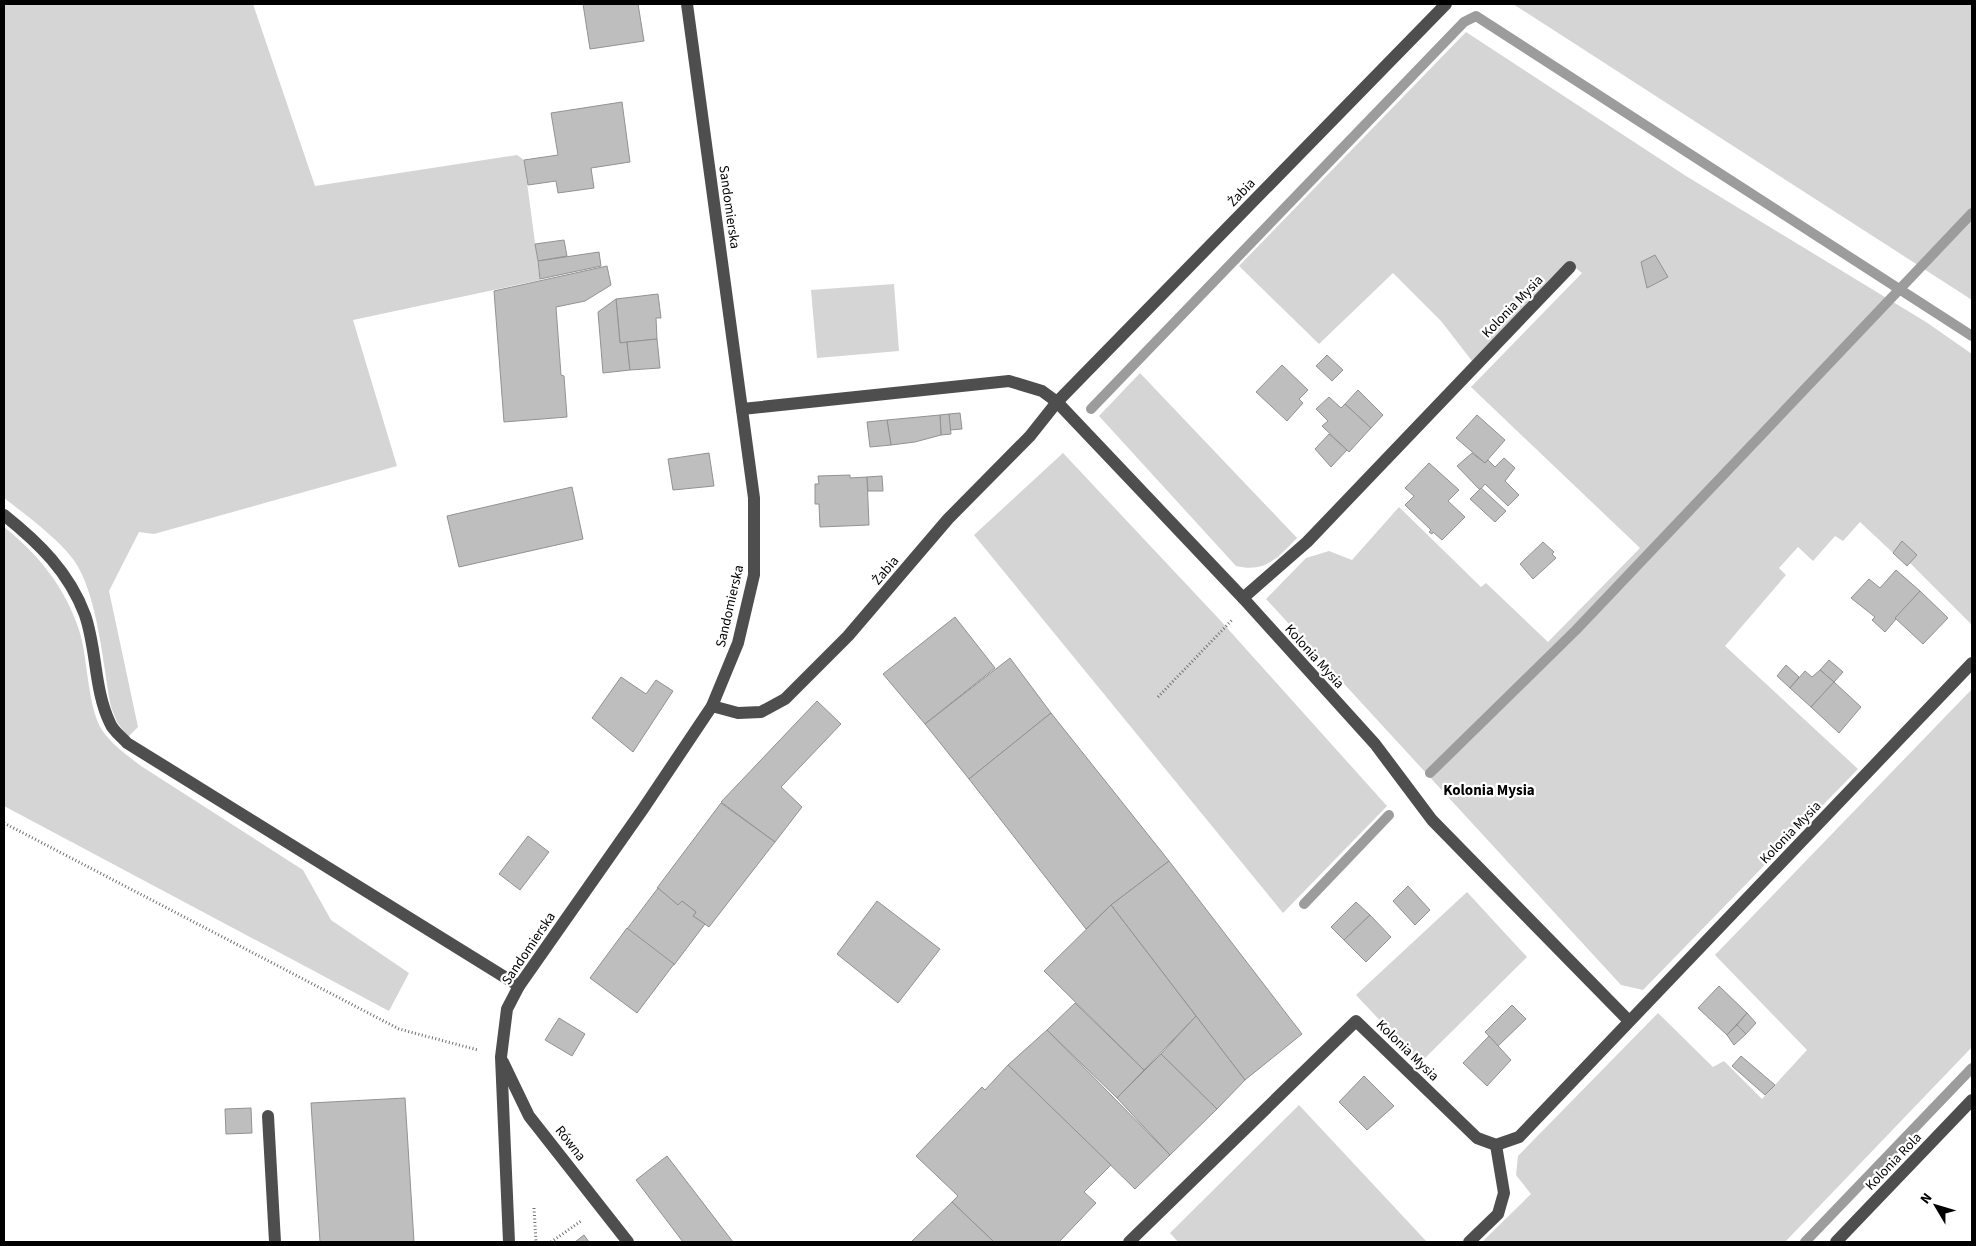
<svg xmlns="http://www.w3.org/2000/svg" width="1976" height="1246" font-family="'Source Sans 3',sans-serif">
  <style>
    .green { fill: #d5d5d5 }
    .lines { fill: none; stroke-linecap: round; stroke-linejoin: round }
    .stream { stroke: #9c9c9c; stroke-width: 10 }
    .building { fill: #bebebe; stroke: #929292 }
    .path { stroke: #707070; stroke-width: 3; stroke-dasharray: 1 2.5; stroke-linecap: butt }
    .minor { stroke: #4e4e4e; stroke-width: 12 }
    .labels { text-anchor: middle; stroke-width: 4.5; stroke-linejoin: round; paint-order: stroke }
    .street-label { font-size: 14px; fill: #000; stroke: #fff }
    .neighbourhood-label { font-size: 15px; font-weight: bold; fill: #000; stroke: #fff }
  </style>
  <rect width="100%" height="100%" fill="#fff"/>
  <!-- green -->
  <g class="green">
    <path d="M4 4H253L315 186 517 155 524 160 540 280 353 320 397 466 154 534 139 532 109 591 138 727 128 737 117 722 111 707C103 666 98 593 73 559 56 537 26 515 4 498Z"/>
    <path d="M1513 4H1972V300Z"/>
    <path d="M1466 32 1686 176 1926 322 1972 354V625L1910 563 1907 566 1860 522 1843 541 1835 536 1813 561 1798 547 1779 568 1786 575 1725 646 1858 769 1643 990 1621 985 1266 599 1306 558 1329 551 1352 560 1399 507 1481 587 1486 583 1548 642 1640 548 1471 387 1582 273 1568 262 1472 361 1441 321 1393 273 1319 344 1239 266Z"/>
    <path d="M894 284 899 351 817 358 811 290Z"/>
    <path d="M1140 373 1297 538C1277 558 1266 573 1236 566L1099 416Z"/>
    <path d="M1063 453 1219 619 1387 806 1283 913 974 535Z"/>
    <path d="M4 527C39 555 65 587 79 630 88 657 87 706 102 730 112 745 127 755 141 766L303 870 331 920 409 973 389 1011 4 806Z"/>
    <path d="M1972 689V1047L1785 1242H1482L1531 1194 1516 1175 1518 1156 1658 1013 1713 1067 1724 1061 1762 1099 1807 1050 1715 955Z"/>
    <path d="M1467 892 1527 957 1420 1063 1356 995Z"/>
    <path d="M1299 1105 1427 1242H1178L1170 1233Z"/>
  </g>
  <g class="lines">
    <!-- stream -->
    <g class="stream">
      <path d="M1091 409 1464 22 1476 16 1972 336"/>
      <path d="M1430 773 1576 630 1972 213"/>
      <path d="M1304 904 1389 815"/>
      <path d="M1805 1242 1972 1068"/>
    </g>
  </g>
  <!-- building -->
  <g class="building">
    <path d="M583 4H638L644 41 590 49Z"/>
    <path d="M622 102 630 162 591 168 594 188 558 193 556 181 528 185 524 160 558 155 551 113Z"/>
    <path d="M564 240 567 256 538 261 535 244Z"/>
    <path d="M599 252 601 266 540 279 538 261Z"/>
    <path d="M1655 255 1668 277 1647 288 1641 262Z"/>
    <path d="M607 266 611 285 585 301 556 307 561 375 564 376 567 417 504 422 494 291Z"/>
    <path d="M658 294 661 318H656L657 339 620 343 616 299Z"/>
    <path d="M616 299 620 343 627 342 630 370 603 373 598 312Z"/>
    <path d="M657 339 660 368 630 370 627 342Z"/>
    <path d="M1327 355 1343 370 1332 381 1316 366Z"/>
    <path d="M1282 365 1308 390 1299 399 1303 403 1287 421 1256 392Z"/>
    <path d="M1358 390 1383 415 1371 428 1345 404Z"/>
    <path d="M1329 397 1341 408 1345 404 1371 428 1349 452 1322 426 1328 421 1316 409Z"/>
    <path d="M960 413 962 429 950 430 949 414Z"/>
    <path d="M949 414 951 434 941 435 940 415Z"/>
    <path d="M940 415 941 435 915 442 891 445 887 420Z"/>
    <path d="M1477 415 1505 440 1485 463 1456 438Z"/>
    <path d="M887 420 891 445 870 447 867 422Z"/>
    <path d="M1329 434 1347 450 1331 467 1315 449Z"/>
    <path d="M709 453 714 486 673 490 668 459Z"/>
    <path d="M1472 453 1485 463 1488 460 1495 467 1504 458 1515 468 1505 481 1519 495 1508 506 1485 484 1480 490 1457 466Z"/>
    <path d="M1429 463 1459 490 1448 501 1465 517 1442 540 1433 532 1432 534 1429 532 1431 530 1405 505 1414 496 1405 488Z"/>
    <path d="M850 475V478L867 477 869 525 820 527 819 504H815V484H819L818 476Z"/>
    <path d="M882 476 883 491H868L867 477Z"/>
    <path d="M572 487 583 539 459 567 447 516Z"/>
    <path d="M1481 488 1506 511 1495 522 1470 499Z"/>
    <path d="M1902 541 1917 555 1907 566 1893 553Z"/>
    <path d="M1543 542 1554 552 1552 554 1556 558 1533 579 1520 564Z"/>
    <path d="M1896 570 1920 591 1885 632 1872 620 1875 617 1851 598 1869 579 1880 588Z"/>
    <path d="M1920 591 1948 618 1923 644 1895 618Z"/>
    <path d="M955 617 995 668 925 724 883 674Z"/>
    <path d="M1010 658 1051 713 969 779 925 724Z"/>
    <path d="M1829 660 1843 672 1834 682 1820 670Z"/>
    <path d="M1786 665 1799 677 1790 688 1777 676Z"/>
    <path d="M1820 670 1834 682 1811 707 1790 688 1805 671 1812 677Z"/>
    <path d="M621 677 646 694 656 680 673 691 633 752 592 718Z"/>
    <path d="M1834 682 1861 707 1839 733 1811 707Z"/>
    <path d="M817 701 841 724 781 787 802 807 775 842 721 802Z"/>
    <path d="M1051 713 1169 861 1111 905 1086 929 969 779Z"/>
    <path d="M721 803 775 842 709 927 693 916 696 912 682 901 678 905 657 888Z"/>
    <path d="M528 836 549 852 520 890 499 874Z"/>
    <path d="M1169 861 1302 1034 1245 1080 1111 905Z"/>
    <path d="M1408 886 1430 910 1415 925 1393 901Z"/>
    <path d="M658 888 678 905 682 901 696 912 693 916 705 924 674 965 627 929Z"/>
    <path d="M877 901 940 949 898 1003 837 954Z"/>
    <path d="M1356 902 1370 915 1344 940 1331 927Z"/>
    <path d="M1111 905 1196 1016 1144 1070 1044 971Z"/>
    <path d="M1370 915 1391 937 1366 962 1344 940Z"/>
    <path d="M627 928 674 964 637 1013 590 978Z"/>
    <path d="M1719 986 1747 1013 1727 1035 1698 1008Z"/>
    <path d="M1075 1003 1144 1070 1117 1098 1047 1030Z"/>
    <path d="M1512 1005 1526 1019 1498 1046 1485 1032Z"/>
    <path d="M1747 1013 1756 1023 1746 1034 1737 1025Z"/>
    <path d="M1196 1016 1245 1080 1217 1109 1161 1054Z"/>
    <path d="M559 1018 585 1034 572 1056 545 1040Z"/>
    <path d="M1737 1025 1746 1034 1734 1045 1727 1035Z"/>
    <path d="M1047 1030 1170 1155 1135 1189 1008 1065Z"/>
    <path d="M1489 1036 1511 1060 1487 1086 1463 1063Z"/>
    <path d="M1161 1054 1217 1109 1170 1155 1117 1098Z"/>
    <path d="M1741 1056 1775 1085 1765 1095 1732 1066Z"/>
    <path d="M1008 1065 1111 1165 1084 1192 1096 1203 1059 1242H994L952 1202 958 1196 916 1156 982 1087 985 1090Z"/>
    <path d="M1364 1076 1394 1106 1367 1130 1339 1102Z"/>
    <path d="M405 1098 414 1242H320L311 1103Z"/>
    <path d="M251 1108 252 1133 226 1134 225 1109Z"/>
    <path d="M667 1156 733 1242H683L636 1180Z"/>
    <path d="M952 1202 994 1242H911Z"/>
    <path d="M584 1235 589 1242H575Z"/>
  </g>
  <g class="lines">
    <!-- path -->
    <g class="path">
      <path d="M1158 697 1232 620"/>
      <path d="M4 823 399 1029 478 1050"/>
      <path d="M534 1208 536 1242"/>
      <path d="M551 1242 581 1221"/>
    </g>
    <!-- minor -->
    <g class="minor">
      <path d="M742 409 1009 381 1042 391 1057 402 1243 598 1375 744 1432 820 1629 1021"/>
      <path d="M4 515C39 543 69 572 85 615 97 650 94 690 110 723 113 731 122 737 127 743L519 986"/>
      <path d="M1243 598 1307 542 1570 267"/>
      <path d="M712 706 738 713 761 712 785 699 848 636 948 519 1030 436 1057 402 1446 4"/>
      <path d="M503 1062 529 1116 628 1242"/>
      <path d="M268 1116 275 1242"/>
      <path d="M509 1242 501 1057 507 1009 519 986 643 809 712 706 738 643 754 575V498L687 4"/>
      <path d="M1129 1242 1356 1021 1477 1138 1496 1145 1519 1137 1972 663"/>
      <path d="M1469 1242 1498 1214 1504 1193 1496 1145"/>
      <path d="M1836 1242 1972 1100"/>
    </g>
  </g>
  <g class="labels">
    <!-- street labels -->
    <g class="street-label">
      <text transform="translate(1241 192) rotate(-46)" y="5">Żabia</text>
      <text transform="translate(730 207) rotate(82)" y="5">Sandomierska</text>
      <text transform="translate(1512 306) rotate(-46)" y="5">Kolonia Mysia</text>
      <text transform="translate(885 570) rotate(-50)" y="5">Żabia</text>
      <text transform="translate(729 606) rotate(-77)" y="5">Sandomierska</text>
      <text transform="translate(1315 656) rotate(48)" y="5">Kolonia Mysia</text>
      <text transform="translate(1790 832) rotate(-46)" y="5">Kolonia Mysia</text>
      <text transform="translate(528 948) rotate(-56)" y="5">Sandomierska</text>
      <text transform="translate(1408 1050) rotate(44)" y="5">Kolonia Mysia</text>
      <text transform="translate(571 1143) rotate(52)" y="5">Równa</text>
      <text transform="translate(1893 1161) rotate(-46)" y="5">Kolonia Rola</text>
    </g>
    <!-- neighbourhood labels -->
    <g class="neighbourhood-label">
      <text x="1489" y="795">Kolonia Mysia</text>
    </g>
  </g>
  <!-- border -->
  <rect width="1976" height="1246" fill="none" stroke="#000000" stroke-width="10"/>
  <!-- north arrow -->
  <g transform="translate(1936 1206) rotate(308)" stroke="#ffffff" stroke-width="4" paint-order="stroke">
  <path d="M0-4L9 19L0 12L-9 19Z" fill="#000000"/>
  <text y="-8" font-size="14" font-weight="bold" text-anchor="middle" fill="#000000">N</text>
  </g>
</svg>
